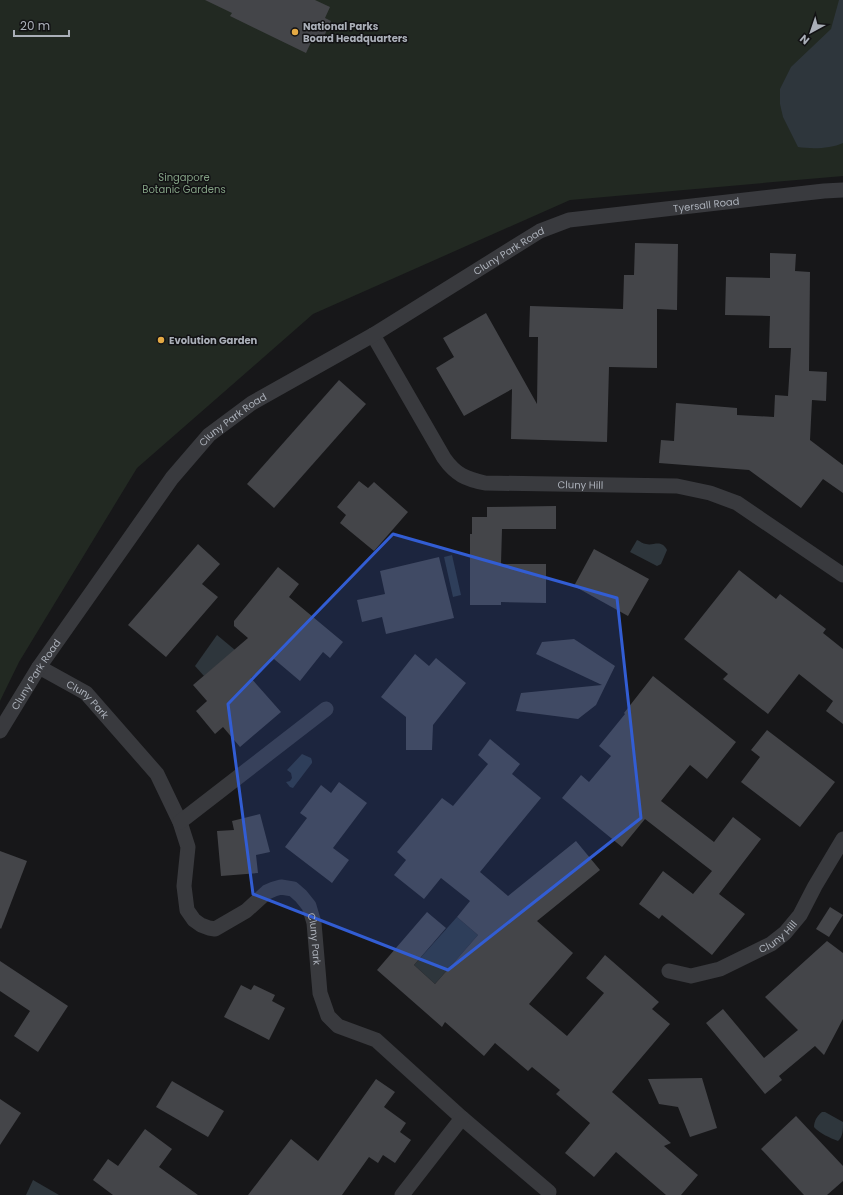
<svg xmlns="http://www.w3.org/2000/svg" width="843" height="1195" font-family="Poppins,sans-serif">
  <style>
    .green { fill: #222922 }
    .water { fill: #2e363c }
    .building { fill: #444549 }
    .lines { fill: none; stroke-linecap: round; stroke-linejoin: round }
    .minor { stroke: #393a3e; stroke-width: 15 }
    .marked { fill: #325dd3; fill-opacity: 0.2; stroke: #325dd3; stroke-width: 3; stroke-linejoin: round }
    .poi-dot { fill: #e4a944; stroke: #121214; stroke-width: 1.5 }
    .labels { text-anchor: middle; stroke-width: 3; stroke-linejoin: round; paint-order: stroke }
    .poi-label { font-size: 10px; font-weight: bold; fill: #aaafb8; stroke: #121214; text-anchor: start }
    .park-label { font-size: 10px; fill: #83a184; stroke: #121214 }
    .street-label { font-size: 10px; fill: #aaafb8; stroke: #121214 }
  </style>
  <rect width="100%" height="100%" fill="#171719"/>
  <!-- green -->
  <path class="green" d="M0 0H843V176L570 200 313 314 137 468 19 662 0 701Z"/>
  <!-- water -->
  <g class="water">
    <path d="M839 0H843V143C830 149 811 149 798 147L783 117 780 104V89L791 67 831 29Z"/>
    <path d="M637 540C640 541 643 544 646 544 654 546 661 539 667 550L661 564 657 566 630 552Z"/>
    <path d="M452 555 461 595 453 597 444 557Z"/>
    <path d="M217 635 235 650 204 676 195 666Z"/>
    <path d="M302 754 311 758 312 761V763L293 788 290 787 286 782 290 781 292 778 291 773 287 770Z"/>
    <path d="M457 917 478 935 435 984 414 965Z"/>
    <path d="M822 1112H825L843 1122C843 1129 843 1137 838 1141 830 1138 819 1133 814 1127 814 1121 817 1116 822 1112Z"/>
    <path d="M33 1180 59 1195H26Z"/>
  </g>
  <!-- building -->
  <g class="building">
    <path d="M205 0H315L330 7 325 18 331 21 321 43 313 38 306 53 230 16 232 13Z"/>
    <path d="M635 243 678 244 677 310 657 309V368L609 367 607 442 511 439 512 389 464 416 436 368 454 357 443 338 486 313 537 404 538 337H529L530 306 623 309 624 275H634Z"/>
    <path d="M770 253 796 254 795 271 810 272 809 371 827 372 826 401 812 400 810 440 843 465V493L823 479 801 508 749 470 659 463 661 440 674 441 676 403 737 408V415L774 417 775 395 788 396 791 348H769L770 316 725 315 726 277 770 278Z"/>
    <path d="M339 380 366 404 274 508 247 484Z"/>
    <path d="M359 481 368 488 374 482 408 512 374 551 340 523 346 515 337 507Z"/>
    <path d="M556 506V529H502L501 564H546V603L501 602V605H470V534H472V517H487V507Z"/>
    <path d="M198 544 220 564 202 584 218 597 166 657 128 625Z"/>
    <path d="M594 549 649 579 628 616 574 586Z"/>
    <path d="M439 557 454 618 386 634 382 617 362 622 357 600 385 594 380 571Z"/>
    <path d="M278 567 299 584 289 597 343 642 330 658 323 652 300 681 274 659 251 678 281 712 240 747 223 727 215 734 196 711 207 701 193 685 248 638 234 626V621Z"/>
    <path d="M739 570 776 599 780 594 826 629 823 633 843 649V724L826 711 833 701 799 674 768 714 723 679 728 674 684 639Z"/>
    <path d="M574 639 615 666 596 705 578 719 516 711 521 693 602 685 536 654 542 642Z"/>
    <path d="M415 654 429 666 436 658 466 683 433 725 432 750H406V717L381 697Z"/>
    <path d="M653 676 736 742 707 779 690 765 661 801 714 842 733 817 761 839 719 894 745 914 712 955 662 915 659 919 639 904 663 871 693 894 712 871 645 819 622 847 562 798 581 775 589 782 611 756 599 746 625 714 624 713Z"/>
    <path d="M767 730 835 782 800 827 741 782 760 757 751 750Z"/>
    <path d="M490 739 520 764 512 774 541 798 480 872 508 896 576 841 600 870 537 921 573 953 529 1004 567 1036 604 993 586 978 605 955 659 1002 652 1009 670 1024 612 1092 671 1143 664 1146 698 1175 681 1195H666L616 1152 594 1177 565 1153 590 1123 556 1094 560 1090 532 1067 528 1071 495 1043 484 1056 445 1022 442 1027 377 970 427 912 446 928 414 965 435 984 478 935 457 917 470 901 441 878 424 899 394 875 406 860 397 852 442 798 453 806 488 764 478 755Z"/>
    <path d="M339 782 367 803 333 848 349 860 332 883 285 847 307 818 300 813 321 785 331 793Z"/>
    <path d="M260 814 270 852 256 855 258 873 221 876 217 831 234 830 232 821Z"/>
    <path d="M0 851 27 861 1 929 0 928Z"/>
    <path d="M830 907 843 915 829 937 816 929Z"/>
    <path d="M827 941 843 953V1019L824 1055 815 1046 779 1076 782 1080 765 1094 706 1023 723 1009 764 1058 798 1030 765 997Z"/>
    <path d="M0 961 68 1006 38 1052 14 1036 30 1011 0 991Z"/>
    <path d="M241 985 251 990 254 985 275 995 272 1001 285 1008 269 1040 224 1017Z"/>
    <path d="M702 1078 717 1128 690 1137 678 1107 659 1104 648 1079Z"/>
    <path d="M376 1079 395 1092 384 1107 406 1123 400 1132 411 1140 395 1163 383 1155 378 1163 369 1157 342 1195H248L291 1139 318 1161Z"/>
    <path d="M172 1081 224 1111 208 1137 156 1107Z"/>
    <path d="M0 1099 21 1113 0 1145Z"/>
    <path d="M796 1116 843 1166V1181L827 1195H804L761 1149Z"/>
    <path d="M145 1129 172 1149 159 1167 198 1195H113L93 1180 108 1159 118 1166Z"/>
  </g>
  <g class="lines">
    <!-- minor -->
    <g class="minor">
      <path id="s1" d="M373 335 444 458C456 475 466 479 485 483L677 486 710 493 737 503 843 575"/>
      <path id="s2" d="M39 667 86 693 157 774 180 822 188 847 184 886 187 910 194 920 201 925 209 928 215 929 246 911 267 892 274 889 281 887 293 889 301 896 309 906 314 923 320 993 328 1016 338 1026 376 1040 462 1118 549 1192"/>
      <path id="s3" d="M0 731 39 667 172 478 209 435 252 403 373 335 540 231 569 220 824 191 843 190"/>
      <path d="M180 822 326 709"/>
      <path id="s4" d="M669 971 691 976 720 969 771 944 785 933 800 915 815 886 843 839"/>
      <path d="M402 1195 462 1118"/>
    </g>
  </g>
  <!-- marked area -->
  <path class="marked" d="M393 534 617 598 641 818 448 970 253 894 228 704Z"/>
  <!-- markers -->
  <g class="poi-dot">
    <circle cx="295" cy="32" r="4"/>
    <circle cx="161" cy="340" r="4"/>
  </g>
  <g class="labels">
    <!-- poi labels -->
    <g class="poi-label">
      <text x="303" y="30">National Parks<tspan x="303" dy="12">Board Headquarters</tspan></text>
      <text x="169" y="344">Evolution Garden</text>
    </g>
    <!-- park labels -->
    <g class="park-label">
      <text x="184" y="181">Singapore<tspan x="184" dy="12">Botanic Gardens</tspan></text>
    </g>
    <!-- street labels -->
    <g class="street-label">
      <text dy="4" stroke="none"><textPath href="#s3" startOffset="921">Tyersall Road</textPath></text>
      <text dy="4" stroke="none"><textPath href="#s3" startOffset="715">Cluny Park Road</textPath></text>
      <text dy="4" stroke="none"><textPath href="#s3" startOffset="391">Cluny Park Road</textPath></text>
      <text dy="4" stroke="none"><textPath href="#s1" startOffset="287">Cluny Hill</textPath></text>
      <text dy="4" stroke="none"><textPath href="#s3" startOffset="67">Cluny Park Road</textPath></text>
      <text dy="4" stroke="none"><textPath href="#s2" startOffset="59">Cluny Park</textPath></text>
      <text dy="4" stroke="none"><textPath href="#s4" startOffset="119">Cluny Hill</textPath></text>
      <text dy="4" stroke="none"><textPath href="#s2" startOffset="488">Cluny Park</textPath></text>
    </g>
  </g>
  <!-- north arrow -->
  <g transform="translate(811 32) rotate(220)" stroke="#121214" stroke-width="3" paint-order="stroke">
  <path d="M0-3L7 15L0 10L-7 15Z" fill="#aaafb8"/>
  <text y="-6" font-size="11" font-weight="bold" text-anchor="middle" fill="#aaafb8">N</text>
  </g>
  <!-- scale -->
  <path d="M14 30v6h55v-6" fill="none" stroke="#aaafb8" stroke-width="2"/>
  <text x="20" y="30" font-size="12" fill="#aaafb8" stroke="#121214" stroke-width="3" paint-order="stroke">20 m</text>
</svg>
